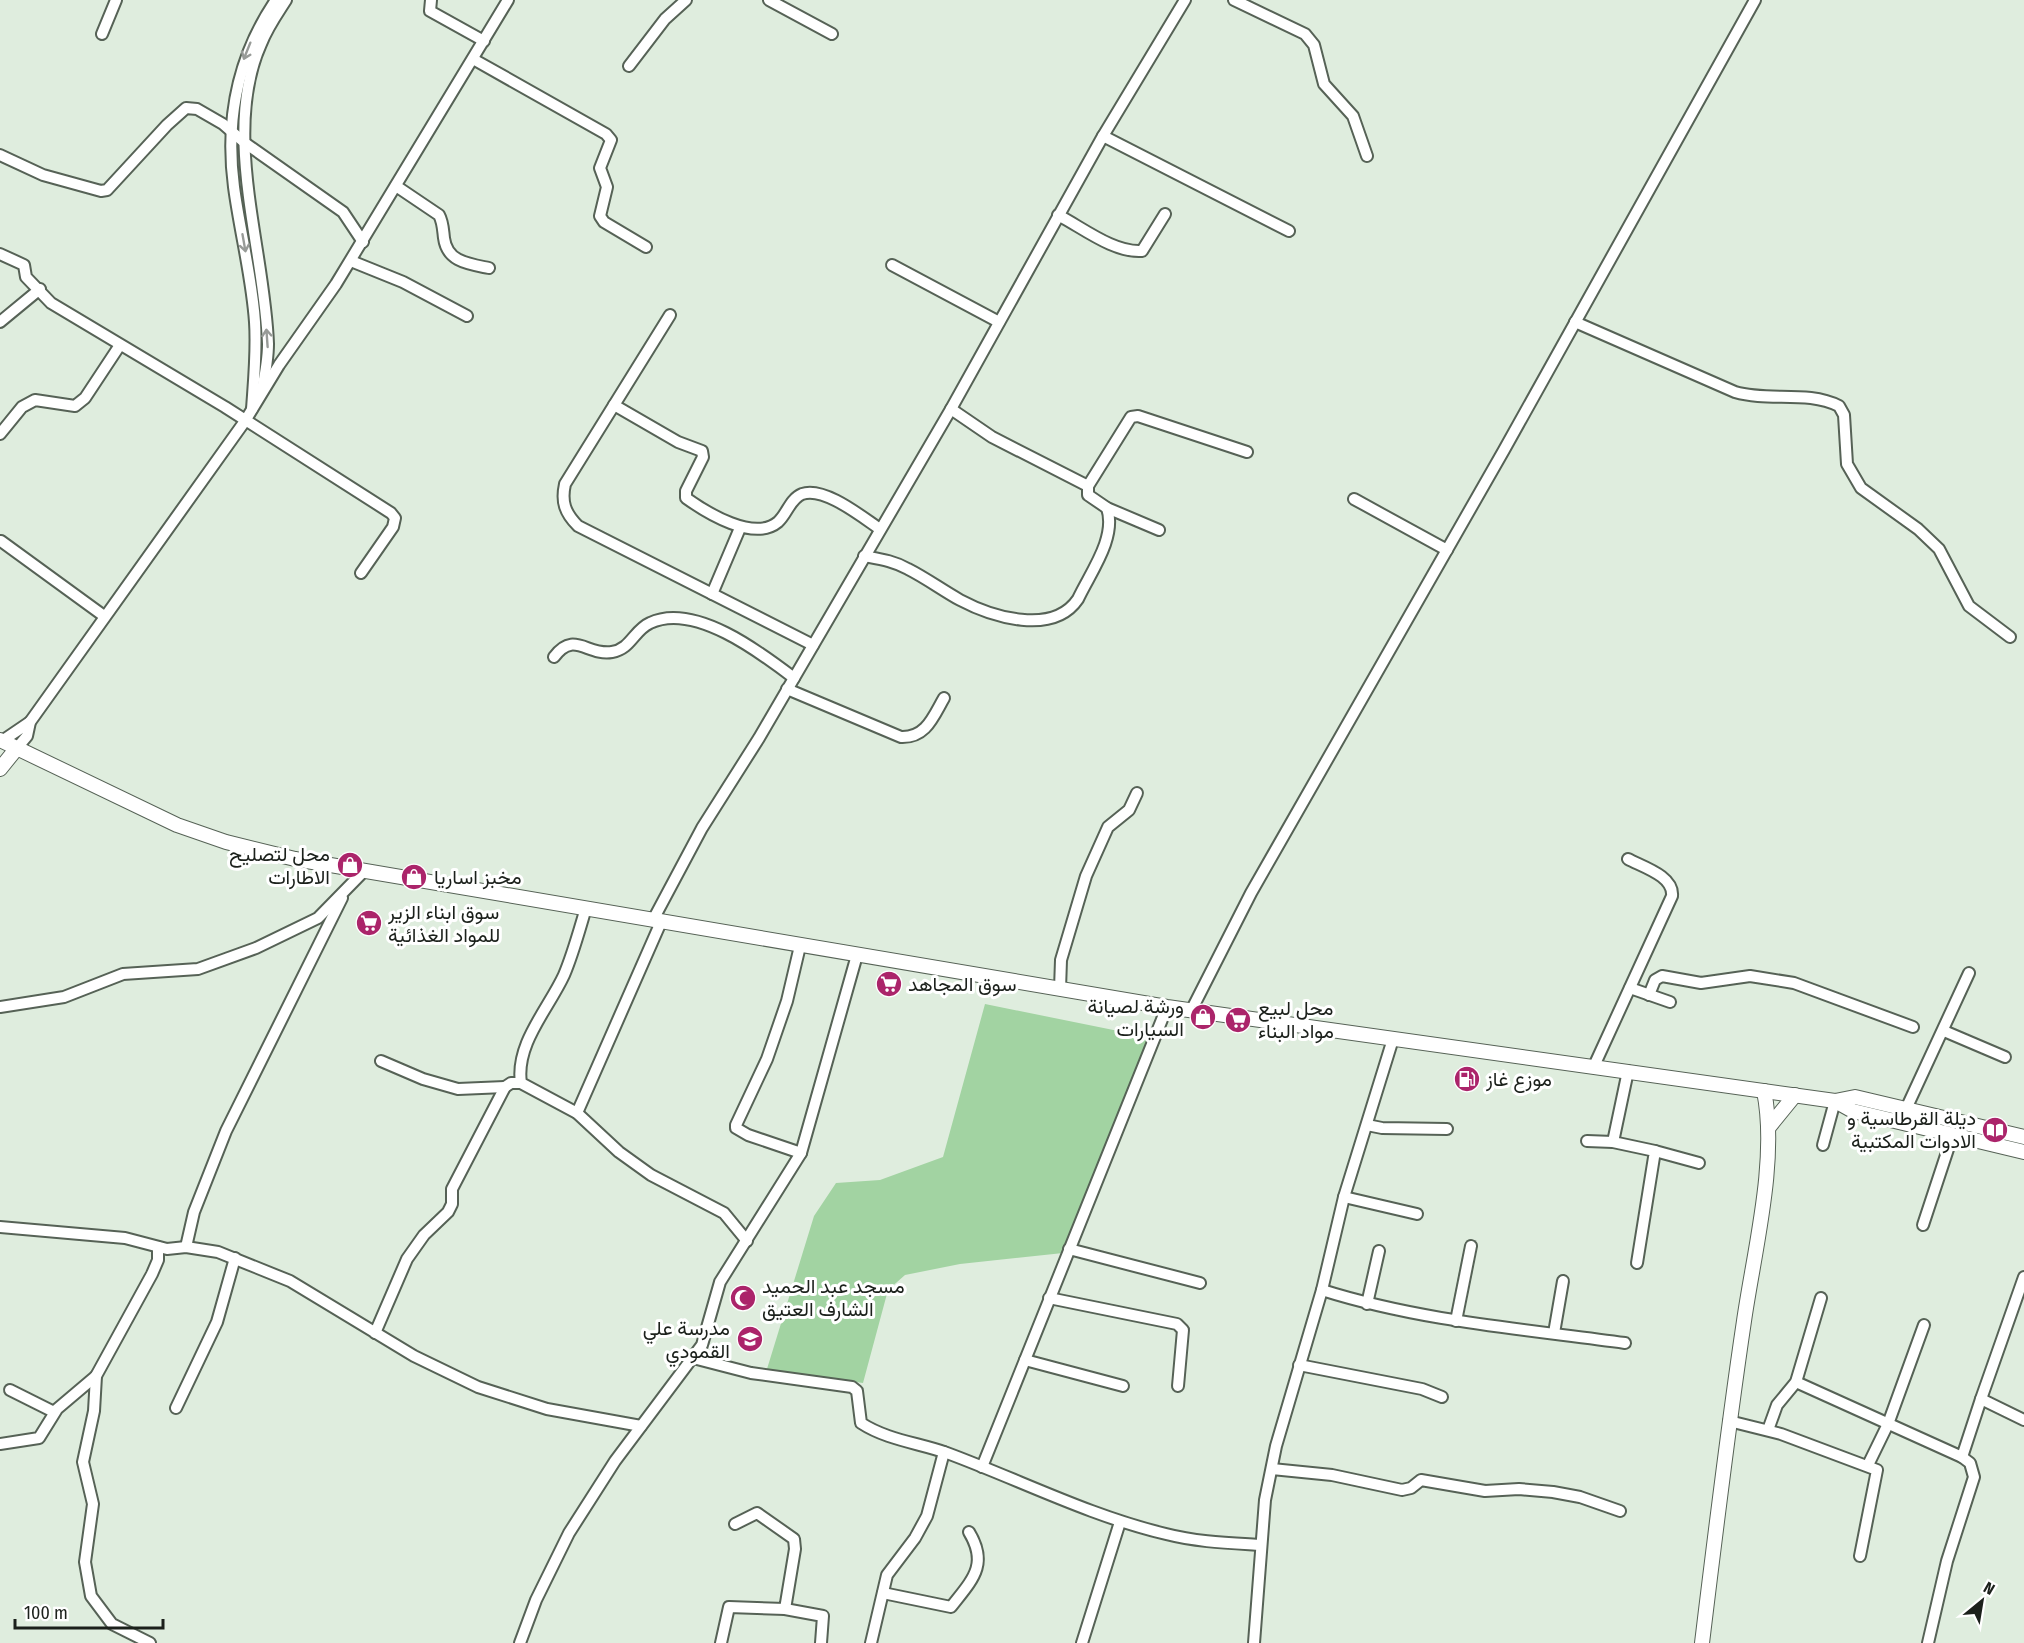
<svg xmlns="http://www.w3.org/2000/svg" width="2024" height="1643" font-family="'Fira Sans Condensed',Vazirmatn,sans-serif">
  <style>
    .green { fill: #a2d3a2 }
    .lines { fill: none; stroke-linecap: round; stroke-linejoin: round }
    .street-casing { stroke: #566256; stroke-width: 14 }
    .secondary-casing { stroke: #566256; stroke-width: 16 }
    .street { stroke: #fff; stroke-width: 10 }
    .secondary { stroke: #fff; stroke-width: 14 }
    .oneway { stroke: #989b98 }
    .labels { text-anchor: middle; stroke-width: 6; stroke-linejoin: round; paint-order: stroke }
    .poi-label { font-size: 20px; fill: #1b201b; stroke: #fff; text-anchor: start }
  </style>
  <rect width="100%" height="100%" fill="#dfedde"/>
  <!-- green -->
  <path class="green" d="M985 1004 1148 1037 1063 1253 960 1264 905 1275 888 1290 863 1383 767 1369 814 1216 836 1183 880 1180 943 1157Z"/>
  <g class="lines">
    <!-- street casing -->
    <g class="street-casing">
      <g id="street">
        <path d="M431 0 430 11 484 41"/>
        <path d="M769 0 832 34"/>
        <path d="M1234 0 1305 34 1314 45 1324 84 1353 116 1367 156"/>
        <path d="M102 34 116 0"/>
        <path d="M473 59 606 134 611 140 600 168 607 187 600 216 604 222 646 247"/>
        <path d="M629 66 665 19 686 0"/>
        <path d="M1103 136 1289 231"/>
        <path d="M0 155 43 175 101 191 107 190 167 125 186 108 197 109 223 124 245 143 343 212 363 242"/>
        <path d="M396 186 439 215C443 222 443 230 444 238 447 262 469 264 489 268"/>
        <path d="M1058 215C1083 228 1114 253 1142 251L1165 214"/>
        <path d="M0 254 24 265 26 277 51 303 225 407 391 513 395 518 393 527 361 573"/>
        <path d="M351 261 403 282 467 316"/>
        <path d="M892 265 999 322"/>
        <path d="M670 315 565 484C561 502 565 513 578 526L813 645"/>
        <path d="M0 322 40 289"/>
        <path d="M1575 322 1735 392C1769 402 1807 390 1839 406L1844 415 1847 464 1861 488 1918 529 1939 549 1969 606 2010 637"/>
        <path d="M262 390C265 375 268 359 268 344 265 250 221 133 261 44 267 28 277 14 286 0"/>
        <path d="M614 405 678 442 702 451 703 457 686 491V498C707 513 754 542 778 522 787 514 790 499 802 494 824 486 862 517 880 529"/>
        <path d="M252 409C254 380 257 351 255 322 252 277 240 232 234 187 225 119 238 56 276 0"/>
        <path d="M951 409 992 437 1088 486"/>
        <path d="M0 434 22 407 35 400 75 406 85 398 120 345"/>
        <path d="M1354 499 1447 550"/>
        <path d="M1159 530 1107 508 1088 495V486L1131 417 1138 416 1247 452"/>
        <path d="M1 541 104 616"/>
        <path d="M864 556C880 559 894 561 908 569 926 578 942 590 960 600 992 617 1053 636 1078 599 1090 573 1117 538 1107 508"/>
        <path d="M712 594 740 528"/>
        <path d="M554 657C574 630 587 656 612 652 631 649 634 630 650 623 694 602 760 652 794 678"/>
        <path d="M787 689 901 737C926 738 933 717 944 698"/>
        <path d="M2 741 30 722"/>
        <path d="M17 748 27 736 30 722 245 421 279 365 336 284 508 0"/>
        <path d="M586 908C579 931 573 954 564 975 549 1008 515 1044 521 1083L577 1113 619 1152 651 1175 724 1213 747 1241"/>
        <path d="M653 920 702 828 759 738 951 409 1103 136 1185 0"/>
        <path d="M800 946 787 1001 767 1059 736 1125V1128L748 1135 801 1153"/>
        <path d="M1630 988 1670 1002"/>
        <path d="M1060 989 1061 960 1086 876 1108 827 1129 810 1137 793"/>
        <path d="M1649 995 1655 980 1662 976 1701 983 1750 976 1794 983 1913 1027"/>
        <path d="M0 1007 64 997 123 974 198 969 256 948 318 918 364 871"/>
        <path d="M1191 1011 1251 893 1504 450 1755 0"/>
        <path d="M1944 1031 2005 1057"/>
        <path d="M381 1061 423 1079 458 1089 505 1087"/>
        <path d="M1594 1066 1672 896C1674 876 1643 867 1628 859"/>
        <path d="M1628 1071 1613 1142 1655 1151 1637 1263"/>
        <path d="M1906 1109 1969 973"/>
        <path d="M577 1113 661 922"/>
        <path d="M1367 1125 1382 1128 1447 1129"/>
        <path d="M1587 1141 1613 1142"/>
        <path d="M1823 1145 1835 1101"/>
        <path d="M1655 1151 1699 1163"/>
        <path d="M1344 1197 1417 1214"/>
        <path d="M1923 1225 1953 1134"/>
        <path d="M0 1227 125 1238 167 1249 186 1247 218 1252 290 1281 414 1356 478 1387 547 1409 641 1426"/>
        <path d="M186 1247 194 1212 226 1131 342 898"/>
        <path d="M1069 1249 1200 1283"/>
        <path d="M2024 1277 1981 1399 2024 1420"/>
        <path d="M1322 1290C1420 1321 1523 1329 1625 1343"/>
        <path d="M1049 1298 1177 1324 1183 1330 1178 1386"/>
        <path d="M1367 1304 1379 1251"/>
        <path d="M1456 1321 1471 1246"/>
        <path d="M375 1333 407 1259 424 1235 448 1212 452 1204V1189L505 1087 511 1083H521"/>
        <path d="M1554 1333 1563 1281"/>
        <path d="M693 1358 751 1373 852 1387 857 1391 861 1423C887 1440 919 1443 947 1453 1020 1480 1090 1516 1166 1534 1197 1542 1229 1543 1261 1545"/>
        <path d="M1025 1360 1123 1386"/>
        <path d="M1299 1365 1422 1389 1442 1397"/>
        <path d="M1796 1382 1962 1457 1981 1399"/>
        <path d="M10 1390 54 1412"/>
        <path d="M176 1408 217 1322 235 1258"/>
        <path d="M1729 1421 1781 1434 1877 1470 1860 1556"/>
        <path d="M1768 1430 1777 1405 1796 1382 1821 1298"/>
        <path d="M0 1444 39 1438 57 1409 96 1376"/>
        <path d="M1868 1465 1888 1424 1924 1325"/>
        <path d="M982 1467 1167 1007"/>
        <path d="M1272 1469 1332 1475 1402 1490 1411 1488 1421 1480 1485 1491 1519 1489 1553 1492 1580 1497 1620 1511"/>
        <path d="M883 1593 951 1607C972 1580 989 1565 969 1532"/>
        <path d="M785 1609 823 1616 821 1643"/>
        <path d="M150 1643 112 1624 91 1596 85 1562 93 1504 83 1462 94 1411 96 1376 152 1274 158 1260V1247"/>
        <path d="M520 1643 536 1600 569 1533 615 1461 702 1345 720 1282 801 1153 857 955"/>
        <path d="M721 1643 729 1607 785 1609 795 1549 794 1539 757 1513 735 1524"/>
        <path d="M871 1643 887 1575 915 1538 927 1516 944 1452"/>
        <path d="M1082 1643 1120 1522"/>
        <path d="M1254 1643 1265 1500 1276 1446 1322 1290 1344 1197 1393 1039"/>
        <path d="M1928 1643 1947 1561 1974 1477 1970 1463 1962 1457"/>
      </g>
    </g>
    <!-- secondary casing -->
    <g class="secondary-casing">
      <g id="secondary">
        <path d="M0 740 177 825 226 842 295 859 1167 1007 1835 1101 1855 1097 2024 1137"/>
        <path d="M0 769 17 748"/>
        <path d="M1835 1101 1853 1111 2024 1152"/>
        <path d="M1769 1127 1795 1095"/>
        <path d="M1702 1643C1715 1536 1728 1428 1744 1321 1754 1251 1778 1160 1764 1091"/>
      </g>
    </g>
    <!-- street -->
    <use href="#street" class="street"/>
    <!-- secondary -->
    <use href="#secondary" class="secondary"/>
  </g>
  <!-- one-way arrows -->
  <defs><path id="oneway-shaft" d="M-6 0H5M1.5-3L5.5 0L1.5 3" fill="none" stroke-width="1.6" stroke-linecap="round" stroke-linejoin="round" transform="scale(1.5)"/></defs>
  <g class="oneway">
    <use href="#oneway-shaft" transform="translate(247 51) rotate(112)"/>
    <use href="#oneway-shaft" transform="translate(244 243) rotate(80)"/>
    <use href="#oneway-shaft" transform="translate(267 338) rotate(-94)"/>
  </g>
  <!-- icons -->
  <defs>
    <g id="shop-disc" transform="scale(1.35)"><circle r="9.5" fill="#ab246a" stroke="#fff"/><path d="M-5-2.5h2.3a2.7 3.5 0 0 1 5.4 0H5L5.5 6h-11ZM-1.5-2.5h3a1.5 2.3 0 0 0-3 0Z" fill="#fff"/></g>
    <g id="supermarket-disc" transform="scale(1.35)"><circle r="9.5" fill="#ab246a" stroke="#fff"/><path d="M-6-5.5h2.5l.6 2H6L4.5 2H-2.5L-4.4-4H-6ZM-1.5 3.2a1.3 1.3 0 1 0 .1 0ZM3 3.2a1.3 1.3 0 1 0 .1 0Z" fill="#fff"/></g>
    <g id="fuel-disc" transform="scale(1.35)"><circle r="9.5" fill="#ab246a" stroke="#fff"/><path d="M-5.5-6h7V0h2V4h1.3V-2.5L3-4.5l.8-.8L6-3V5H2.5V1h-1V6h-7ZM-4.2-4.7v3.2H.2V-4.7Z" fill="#fff"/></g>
    <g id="library-disc" transform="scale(1.35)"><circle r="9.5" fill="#ab246a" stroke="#fff"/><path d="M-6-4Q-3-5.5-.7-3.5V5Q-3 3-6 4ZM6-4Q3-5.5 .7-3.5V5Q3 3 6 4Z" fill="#fff"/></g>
    <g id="mosque-disc" transform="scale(1.35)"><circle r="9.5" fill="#ab246a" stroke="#fff"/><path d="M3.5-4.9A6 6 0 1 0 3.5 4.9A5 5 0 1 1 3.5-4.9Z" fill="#fff"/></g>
    <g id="school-disc" transform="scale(1.35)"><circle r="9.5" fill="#ab246a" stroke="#fff"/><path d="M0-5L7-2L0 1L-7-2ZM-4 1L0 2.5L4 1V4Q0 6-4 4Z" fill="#fff"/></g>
  </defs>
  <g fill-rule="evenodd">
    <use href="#shop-disc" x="350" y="865"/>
    <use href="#shop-disc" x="414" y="877"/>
    <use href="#supermarket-disc" x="369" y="923"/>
    <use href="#supermarket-disc" x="889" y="984"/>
    <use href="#shop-disc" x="1203" y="1017"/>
    <use href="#supermarket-disc" x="1238" y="1020"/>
    <use href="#fuel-disc" x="1467" y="1079"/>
    <use href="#library-disc" x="1995" y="1130"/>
    <use href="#mosque-disc" x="743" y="1298"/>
    <use href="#school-disc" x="750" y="1339"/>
  </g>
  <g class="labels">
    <!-- poi labels -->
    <g class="poi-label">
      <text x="330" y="861" text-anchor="end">محل لتصليح<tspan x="330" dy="23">الاطارات</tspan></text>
      <text x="434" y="884">مخبز اساريا</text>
      <text x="388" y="919">سوق ابناء الزير<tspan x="388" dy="23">للمواد الغذائية</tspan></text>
      <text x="908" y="991">سوق المجاهد</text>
      <text x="1184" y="1013" text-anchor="end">ورشة لصيانة<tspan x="1184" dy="23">السيارات</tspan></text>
      <text x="1258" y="1015">محل لبيع<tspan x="1258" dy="23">مواد البناء</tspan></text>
      <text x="1486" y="1086">موزع غاز</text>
      <text x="1976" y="1125" text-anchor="end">ديلة القرطاسية و<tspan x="1976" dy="23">الادوات المكتبية</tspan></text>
      <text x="762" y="1293">مسجد عبد الحميد<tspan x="762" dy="23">الشارف العتيق</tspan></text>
      <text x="730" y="1335" text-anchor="end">مدرسة علي<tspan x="730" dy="23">القمودي</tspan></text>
    </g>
  </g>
  <!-- north arrow -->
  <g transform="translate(1982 1601) rotate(30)" stroke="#ffffff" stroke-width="4.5" paint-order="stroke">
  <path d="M0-4.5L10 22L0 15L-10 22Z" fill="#1b201b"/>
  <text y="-9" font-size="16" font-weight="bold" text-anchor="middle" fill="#1b201b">N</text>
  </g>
  <!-- scale -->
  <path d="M15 1619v9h148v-9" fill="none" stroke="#1b201b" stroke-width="3"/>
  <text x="24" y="1619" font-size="18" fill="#1b201b" stroke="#ffffff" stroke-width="4.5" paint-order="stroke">100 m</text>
</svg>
